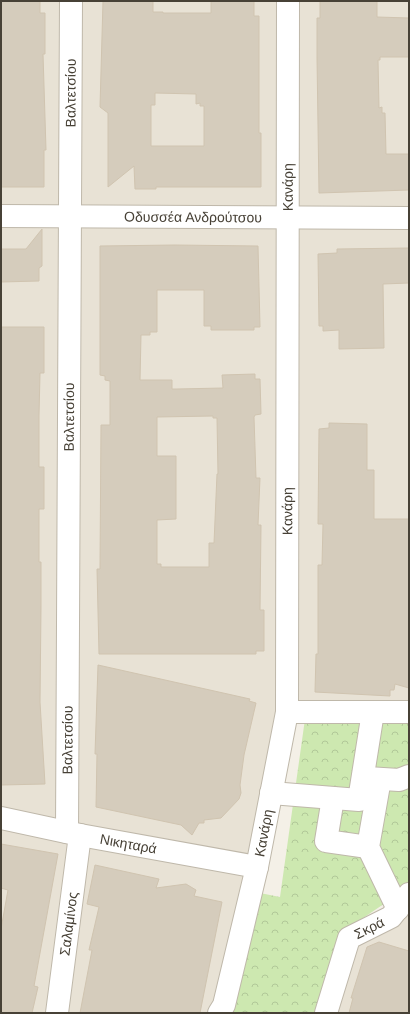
<svg xmlns="http://www.w3.org/2000/svg" width="410" height="1014" font-family="Arial,sans-serif">
  <style>
    .residential { fill: #e8e2d5 }
    .park { fill: url(#park-crowns) }
    .building { fill: #d5ccbc; stroke: #d0c4b0; fill-rule: evenodd }
    .lines { fill: none; stroke-linecap: round; stroke-linejoin: round }
    .minor-casing { stroke: #bfb8aa; stroke-width: 24 }
    .minor { stroke: #fff; stroke-width: 22 }
    .labels { text-anchor: middle; stroke-width: 3.5; stroke-linejoin: round; paint-order: stroke }
    .street-label { font-size: 14px; fill: #474136; stroke: #fff }
  </style>
  <defs>
    <pattern id="park-crowns" width="20" height="18" patternUnits="userSpaceOnUse"><rect width="20" height="18" fill="#cde8b0"/><path d="M2 6a3 3 0 1 1 6 0M12 15a3 3 0 1 1 6 0" fill="none" stroke="#b1c898"/></pattern>
  </defs>
  <rect width="100%" height="100%" fill="#f4f0e7"/>
  <!-- residential -->
  <g class="residential">
    <path d="M1 1H409V702H277L250 849 213 1003 208 1013H1Z"/>
    <path d="M409 903V1013H332L354 941Z"/>
  </g>
  <!-- park -->
  <path class="park" d="M305 719 409 722V881L400 893 341 933 317 1013H230L255 892 280 897Z"/>
  <!-- building -->
  <g class="building">
    <path d="M1 1H40V13H45V54H43L46 150H44V187H1Z"/>
    <path d="M103 1H153V12H163V13H211V1H254V16H259V133H261V187H156V189H135L134 166 108 187V113L100 107ZM155 93 196 94V104L200 103V106H204V146H151V105H155Z"/>
    <path d="M320 1H377V17L409 18V57H380V60H378L379 108 382 107V113H385L386 154H409V190L319 193 317 57V18H320Z"/>
    <path d="M42 229V266L39 268V281L1 282V249H26Z"/>
    <path d="M175 245 258 246 260 327H254V330H211V326H204V290H157V332H150V335H141L140 380H172V389H177L223 388 222 375 255 374V379H260L261 414 255 415 254 417 256 478H260L258 525H261L260 610H264V651H256V654H99L97 569H100L101 425H110V381L105 380V376L100 375V246ZM213 416V418H217L218 474H217L214 543H209V567H161V564H157V520L176 519V456H157V417Z"/>
    <path d="M409 248V283L383 284 384 348 339 349V330L323 331V326H319L318 254 337 253V249Z"/>
    <path d="M1 327H44V373H40L39 415V467H44V509H39V562H41V606L40 702 45 784 1 785Z"/>
    <path d="M329 423 367 424V470H374V519H409V688L395 684 394 690H390V696L315 692 316 654H318V565H322L323 524H318L319 429 329 428Z"/>
    <path d="M98 665 250 699 249 701 256 703 244 755 240 785 241 793 239 799 221 818 204 820V823H199L192 835 181 825 96 807 97 754H95Z"/>
    <path d="M1 844 58 854 34 986 38 987 32 1013H1V929L8 890 1 888Z"/>
    <path d="M95 865 159 879 156 888 186 884 196 890 194 896 222 902 200 1013H80L92 950H89L99 907 87 904Z"/>
    <path d="M379 942 409 951V1013H349L353 998H351L367 947Z"/>
  </g>
  <g class="lines">
    <!-- minor casing -->
    <g class="minor-casing">
      <g id="minor">
        <path id="s1" d="M1 216 409 218"/>
        <path d="M287 712H409"/>
        <path d="M367 778 399 780 409 776"/>
        <path d="M380 779 368 847 398 909"/>
        <path d="M271 793 359 800 373 712"/>
        <path d="M333 798 326 841 368 847"/>
        <path id="s2" d="M1 818 80 835 257 867"/>
        <path id="s3" d="M67 832 71 1"/>
        <path id="s4" d="M57 1013 80 835"/>
        <path id="s5" d="M219 1013 224 1005 257 867 287 712 288 1"/>
        <path id="s6" d="M326 1013 349 938 391 917 409 894"/>
      </g>
    </g>
    <!-- minor -->
    <use href="#minor" class="minor"/>
  </g>
  <g class="labels">
    <!-- street labels -->
    <g class="street-label">
      <text dy="5" stroke="none"><textPath href="#s3" startOffset="739">Βαλτετσίου</textPath></text>
      <text dy="5" stroke="none"><textPath href="#s5" startOffset="834">Κανάρη</textPath></text>
      <text dy="5" stroke="none"><textPath href="#s1" startOffset="192">Οδυσσέα Ανδρούτσου</textPath></text>
      <text dy="5" stroke="none"><textPath href="#s3" startOffset="415">Βαλτετσίου</textPath></text>
      <text dy="5" stroke="none"><textPath href="#s5" startOffset="510">Κανάρη</textPath></text>
      <text dy="5" stroke="none"><textPath href="#s3" startOffset="92">Βαλτετσίου</textPath></text>
      <text dy="5" stroke="none"><textPath href="#s5" startOffset="186">Κανάρη</textPath></text>
      <text dy="5" stroke="none"><textPath href="#s2" startOffset="130">Νικηταρά</textPath></text>
      <text dy="5" stroke="none"><textPath href="#s4" startOffset="90">Σαλαμίνος</textPath></text>
      <text dy="5" stroke="none"><textPath href="#s6" startOffset="101">Σκρά</textPath></text>
    </g>
  </g>
  <!-- border -->
  <rect width="410" height="1014" fill="none" stroke="#474136" stroke-width="4"/>
</svg>
